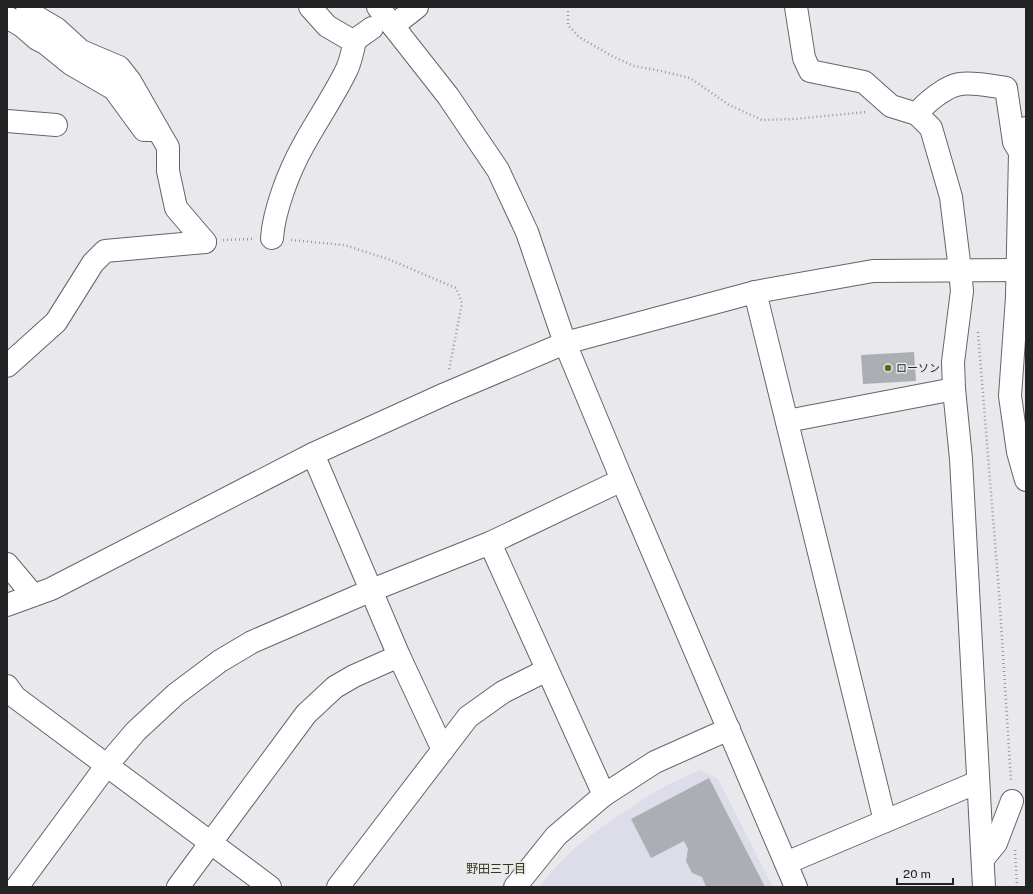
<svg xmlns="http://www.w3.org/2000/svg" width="1033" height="894" font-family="'Public Sans','Noto Sans JP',sans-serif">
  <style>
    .built { fill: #dcdde9 }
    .building { fill: #abaeb2 }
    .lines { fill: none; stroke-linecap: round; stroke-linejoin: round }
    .minor-casing { stroke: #656569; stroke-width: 24 }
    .path { stroke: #99999d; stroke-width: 2.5; stroke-dasharray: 1 3; stroke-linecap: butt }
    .minor { stroke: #fff; stroke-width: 22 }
    .poi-dot { fill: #5a6912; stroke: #e8e8ed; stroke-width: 1.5 }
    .labels { text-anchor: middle; stroke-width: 3; stroke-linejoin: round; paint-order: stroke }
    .poi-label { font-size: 11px; fill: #242426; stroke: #e8e8ed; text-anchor: start }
    .neighbourhood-label { font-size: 12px; fill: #313812; stroke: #e8e8ed }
  </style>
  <rect width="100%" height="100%" fill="#e8e8ed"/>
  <!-- built -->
  <path class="built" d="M700 770 718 779 773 887H539L555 868 577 846 599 829 645 798 667 785Z"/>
  <!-- building -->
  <g class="building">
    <path d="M914 352 916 381 863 384 861 355Z"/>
    <path d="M709 778 765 887H706L702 877 692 873 686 861 688 849 684 841 651 858 631 819Z"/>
  </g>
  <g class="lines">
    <!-- minor casing -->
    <g class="minor-casing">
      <g id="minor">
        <path d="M310 7 327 26 351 40H355L372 28"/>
        <path d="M378 7 448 96 498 170 527 232 565 343 622 480 796 887"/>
        <path d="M796 7 804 58 810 71 864 82 891 106 917 114 931 128 951 197 960 270 962 291 953 362 954 389 961 459 984 887"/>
        <path d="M7 17 22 26 37 39 45 43 71 64 114 89 144 130H158L130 81 119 67 81 51 57 29 35 16 27 7"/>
        <path d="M393 26 417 7"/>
        <path d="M917 114C925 103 946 86 960 84 974 82 992 86 1006 88L1014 142 1020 152"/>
        <path d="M7 121 56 125"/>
        <path d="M1026 128 1020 153 1017 297 1010 396 1018 452 1026 480"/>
        <path d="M158 130 168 147V171L176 208 205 242"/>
        <path d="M272 238C274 210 289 171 303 146 317 120 334 96 347 69 351 60 353 50 355 40"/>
        <path d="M755 292 885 821"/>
        <path d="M7 366 56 322 93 263 105 251 205 242"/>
        <path d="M787 421 954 389"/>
        <path d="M313 454 399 656 443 750"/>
        <path d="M490 543 604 795"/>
        <path d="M7 564 33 595"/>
        <path d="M7 605 51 589 313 454 445 394 565 343 755 292 873 271 1026 270"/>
        <path d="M7 686 15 697 270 887"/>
        <path d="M983 859 996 843 1012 801"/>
        <path d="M786 863 978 782"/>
        <path d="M17 887 107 765 136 731 176 694 220 661 252 642 372 590 490 543 622 480"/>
        <path d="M178 887 306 714 335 687 354 676 399 656"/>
        <path d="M338 887 468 717 503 692 547 670"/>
        <path d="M515 887 556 836 604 795 655 762 729 729"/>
      </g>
    </g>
    <!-- path -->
    <g class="path">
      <path d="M568 7V25L579 37 612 56 634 66 661 71 690 78 729 105 762 120 794 119 866 112"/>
      <path d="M223 240 252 239"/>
      <path d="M291 240 344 245 388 259 456 288 462 303 449 370"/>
      <path d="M978 332 999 592 1011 781"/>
      <path d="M1015 850 1017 887"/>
    </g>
    <!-- minor -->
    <use href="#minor" class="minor"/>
  </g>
  <!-- markers -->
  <circle class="poi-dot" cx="888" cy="368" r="4"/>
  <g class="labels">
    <!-- poi labels -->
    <g class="poi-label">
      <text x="896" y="372">ローソン</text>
    </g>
    <!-- neighbourhood labels -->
    <g class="neighbourhood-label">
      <text x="496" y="873">野田三丁目</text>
    </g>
  </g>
  <!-- border -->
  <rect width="1033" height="894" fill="none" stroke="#242426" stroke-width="16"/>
  <!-- scale -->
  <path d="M897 878v6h56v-6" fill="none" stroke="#242426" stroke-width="2"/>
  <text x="903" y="878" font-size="12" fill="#242426" stroke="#e8e8ed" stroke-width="3" paint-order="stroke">20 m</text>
</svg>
